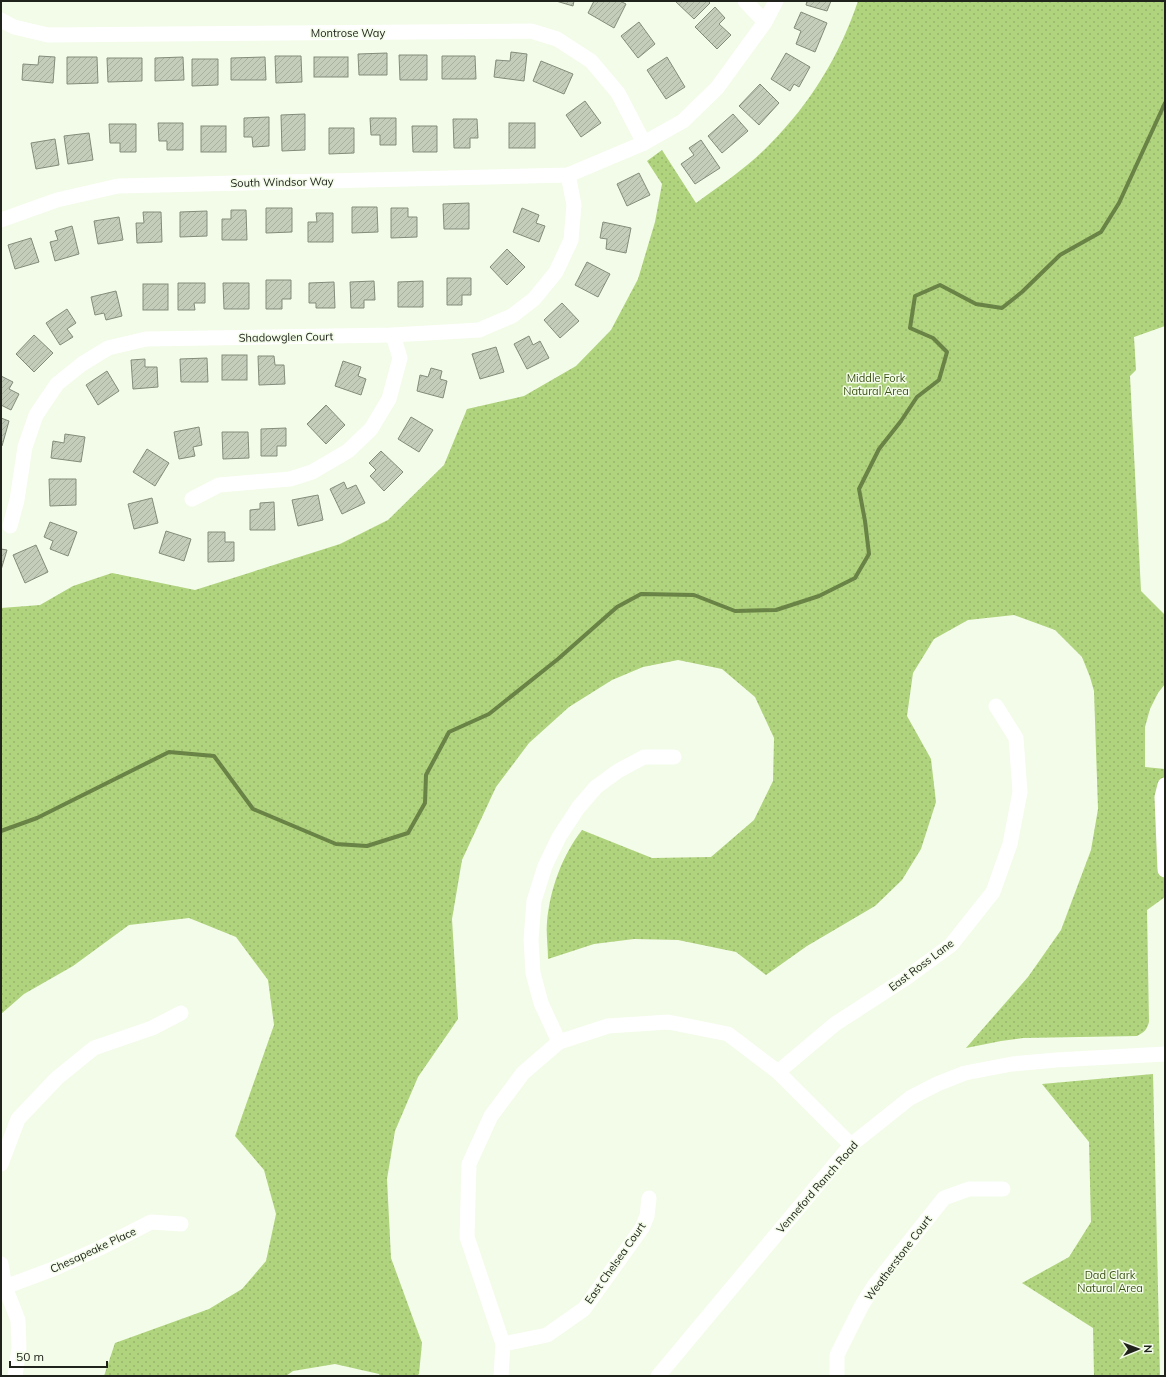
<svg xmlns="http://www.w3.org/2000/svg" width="1166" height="1377" font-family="Mulish,sans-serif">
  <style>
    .grass { fill: url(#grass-dots) }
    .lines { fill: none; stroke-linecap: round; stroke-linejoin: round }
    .stream { stroke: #698245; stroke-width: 4 }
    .building { fill: url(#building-hatch); stroke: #838b7a }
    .minor { stroke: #fff; stroke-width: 15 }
    .labels { text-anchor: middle; stroke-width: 3; stroke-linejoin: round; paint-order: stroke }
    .street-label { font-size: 11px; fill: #20231c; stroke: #f3fce8 }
    .park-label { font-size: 11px; fill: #3c5216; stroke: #f3fce8 }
  </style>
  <defs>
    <pattern id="grass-dots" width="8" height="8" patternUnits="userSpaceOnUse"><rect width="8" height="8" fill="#b0d37e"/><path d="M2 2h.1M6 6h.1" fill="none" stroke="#97b56c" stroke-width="1.8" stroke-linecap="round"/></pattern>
    <pattern id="building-hatch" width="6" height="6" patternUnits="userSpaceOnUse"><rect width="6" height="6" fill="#c4cdba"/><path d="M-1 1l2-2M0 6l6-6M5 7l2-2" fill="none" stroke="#a8b09f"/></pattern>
  </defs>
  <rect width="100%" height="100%" fill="#f3fce8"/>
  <!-- grass -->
  <g class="grass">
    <path d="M858 1H1165V326L1134 337 1136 370 1130 376 1141 591 1165 615V684L1158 693 1150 709 1145 727V767L1165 769V897L1147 910 1149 1022C1147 1029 1145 1032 1137 1036L1023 1038 1001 1041 966 1048 1028 977 1061 930 1091 850 1098 809 1094 691 1090 677 1082 657 1055 630 1014 615 968 620 934 639 913 673 907 716 931 759 936 802 921 849 902 880 875 906 807 946 766 975 736 952 678 940 634 939 594 944 548 959C548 947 546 934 547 922 550 889 562 856 582 830L652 858 711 857 754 820 773 781 774 738 755 697 722 669 678 660 643 667 612 680 569 707 529 743 496 787 462 860 452 919 458 1019 418 1077 395 1131 387 1179 391 1258 422 1343 419 1374 417 1376H380L379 1374 335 1364 293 1371 286 1376H104L115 1343 209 1309 242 1289 266 1261 276 1214 264 1170 235 1136 274 1025 268 980 236 937 189 918 129 925 73 966 24 994 1 1014V608L40 605 73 586 112 573 195 590 340 544 388 520 444 465 467 409 524 396 576 366 611 330 638 279 655 222 662 184 647 161 662 150 696 203C721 185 748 167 770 144 810 104 840 55 858 1Z"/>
    <path d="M1153 1074 1160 1376H1094L1093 1328 1022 1283 1069 1257 1091 1222 1089 1142 1042 1084Z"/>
  </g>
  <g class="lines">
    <!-- stream -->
    <path class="stream" d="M1 831 37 818 169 752 214 756 253 809 336 844 367 846 408 833 425 803 426 775 449 732 489 714 558 659 617 607 641 594 694 595 735 611 776 610 819 596 855 578 869 554 865 521 859 489 879 449 901 421 917 397 939 380 947 352 933 338 910 328 915 296 940 285 976 304 1002 308 1022 292 1060 255 1101 232 1119 203 1165 103"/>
  </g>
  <!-- building -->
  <g class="building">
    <path d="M556 1H574L573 6Z"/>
    <path d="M594 1H620L626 4 614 28 588 13Z"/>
    <path d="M675 1H708L710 3 694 19Z"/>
    <path d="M807 1H831L827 11 806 5Z"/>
    <path d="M715 7 725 18 719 24 731 35 717 49 695 27Z"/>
    <path d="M801 12 827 23 815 52 796 44 801 31 794 28Z"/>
    <path d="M639 22 655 44 638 58 621 36Z"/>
    <path d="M511 52 527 54 524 81 494 77 496 60 510 61Z"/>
    <path d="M387 53V75H359L358 54Z"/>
    <path d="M786 53 810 67 799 87 794 84 790 91 771 79Z"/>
    <path d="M399 55H427V80H400Z"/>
    <path d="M39 56 55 57 53 83 22 80 23 64 38 65Z"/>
    <path d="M275 56H301L302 82 276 83Z"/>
    <path d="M442 56H475L476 79H442Z"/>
    <path d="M67 57H97L98 83 67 84Z"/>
    <path d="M183 57 184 80 155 81V58Z"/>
    <path d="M265 57 266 80H231V58Z"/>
    <rect x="314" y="57" width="34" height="20"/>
    <path d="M667 57 685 87 666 99 647 70Z"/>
    <path d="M107 58H142V81L108 82Z"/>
    <path d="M192 59H218V85L192 86Z"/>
    <path d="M541 61 573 74 564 94 533 81Z"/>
    <path d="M760 84 779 103 759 125 739 106Z"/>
    <path d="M585 101 601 123 581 137 566 115Z"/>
    <path d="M305 114V150L282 151 281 115Z"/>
    <path d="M733 114 748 131 722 153 708 136Z"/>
    <path d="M269 117V146L253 147 252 137H244V118Z"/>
    <path d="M370 118H396V145H380V135H371Z"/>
    <path d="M453 119H477L478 138H470V148H454Z"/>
    <path d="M158 123H183V150H167V141H159Z"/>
    <rect x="509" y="123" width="26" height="25"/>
    <path d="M109 124H136V152H120V143H110Z"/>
    <rect x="201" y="126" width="25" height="26"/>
    <path d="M412 126H437V152H413Z"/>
    <path d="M329 128H354V153L329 154Z"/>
    <path d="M89 133 93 160 68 164 64 136Z"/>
    <path d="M55 139 59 165 36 169 31 143Z"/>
    <path d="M701 140 720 168 695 184 681 164 694 155 689 148Z"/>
    <path d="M639 173 650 195 627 206 617 184Z"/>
    <path d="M469 203V229H444L443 204Z"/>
    <path d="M352 207H377L378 232 352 233Z"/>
    <path d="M266 208H292V232L266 233Z"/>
    <path d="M391 208H408V217H417V237L391 238Z"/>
    <path d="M522 208 539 215 536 223 545 226 539 242 513 232Z"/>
    <path d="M231 210H246L247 240H222V219H231Z"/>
    <path d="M207 211V236L180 237V212Z"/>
    <path d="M143 212H161L162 242 137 243 136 223H144Z"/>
    <path d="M316 213H333V242H308V222H317Z"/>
    <path d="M119 217 123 240 98 244 94 221Z"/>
    <path d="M603 222 631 228 626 253 606 249 607 239 600 238Z"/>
    <path d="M72 226 79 254 55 261 50 242 58 240 55 231Z"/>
    <path d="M31 238 39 262 15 269 8 245Z"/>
    <path d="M507 249 525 267 507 285 490 267Z"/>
    <path d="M587 262 610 274 598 297 575 285Z"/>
    <path d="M447 278H471V295H462V305H447Z"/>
    <path d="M266 280H291V299H282V309H266Z"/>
    <path d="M374 281 375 300H364V308H351L350 282Z"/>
    <path d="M423 281V307H398V282Z"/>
    <path d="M334 282 335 308H316V303H309V283Z"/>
    <path d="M178 283H205V303H194L195 310H178Z"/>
    <path d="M223 283H249V309H224Z"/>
    <rect x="143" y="284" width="25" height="26"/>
    <path d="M116 291 122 316 106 320 104 313 95 315 91 297Z"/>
    <path d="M562 303 579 321 560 338 544 320Z"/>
    <path d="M67 309 76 323 67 329 73 337 60 345 46 323Z"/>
    <path d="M34 335 53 353 34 372 16 354Z"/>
    <path d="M529 336 533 345 540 341 549 358 527 369 514 344Z"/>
    <path d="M496 347 504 372 480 379 472 354Z"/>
    <rect x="222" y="355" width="25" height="25"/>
    <path d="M258 356H274L275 365H284L285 384 259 385Z"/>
    <path d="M207 358 208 382H181L180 359Z"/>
    <path d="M145 359V367H157L158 387 133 389 131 360Z"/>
    <path d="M343 361 361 367 358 376 366 379 361 395 335 386Z"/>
    <path d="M431 368 442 371 440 379 447 381 443 398 417 391 420 375 428 377Z"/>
    <path d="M107 371 119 391 98 405 86 385Z"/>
    <path d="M1 376 13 382 9 389 19 394 11 410 1 405Z"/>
    <path d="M326 405 345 425 326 444 307 424Z"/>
    <path d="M411 417 433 430 419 452 398 439Z"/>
    <path d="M1 418 9 421 2 446H1Z"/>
    <path d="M199 427 202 445 193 447 195 456 179 459 174 432Z"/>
    <path d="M286 428V446H277V456H261V429Z"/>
    <path d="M222 432H248L249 458 223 459Z"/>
    <path d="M65 434 85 437 81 462 51 458 53 441 64 443Z"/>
    <path d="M147 449 169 463 155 486 133 472Z"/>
    <path d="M381 451 403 472 384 491 370 476 376 470 369 463Z"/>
    <path d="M49 479H76V505L50 506Z"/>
    <path d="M344 482 347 489 356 485 365 503 342 514 330 489Z"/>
    <path d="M318 495 323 520 298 526 292 500Z"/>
    <path d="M152 498 158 523 134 529 128 504Z"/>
    <path d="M274 502 275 530H250V510L260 509V503Z"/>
    <path d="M50 522 77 532 68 556 50 549 53 541 44 537Z"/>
    <path d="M166 531 191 539 184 561 159 553Z"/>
    <path d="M208 532H225V542H234V561L208 562Z"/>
    <path d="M36 545 48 572 25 583 13 555Z"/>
    <path d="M1 549 7 550 1 570Z"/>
  </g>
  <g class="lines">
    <!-- minor -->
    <g class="minor">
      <path d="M745 1 765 22"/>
      <path d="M1 20 14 27 48 35 531 31 557 39 591 61 618 93 644 143"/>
      <path d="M1 220 57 200 118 186 568 175 644 143 683 121 717 88 765 22 776 1"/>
      <path d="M192 499 219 485 290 479 312 472 348 451 371 429 389 399 400 358 393 335"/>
      <path d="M10 526 17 500 25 447 36 415 57 384 82 364 108 348 146 339 393 335 479 330 512 316 534 299 556 272 571 240 574 205 568 175"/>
      <path d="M1165 785 1162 797 1165 870"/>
      <path d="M559 1042 541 1003 533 973 531 940 534 901 545 866 559 837 578 808 596 787 618 771 644 757H674"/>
      <path d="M778 1072 835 1024 906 978 951 945 993 892 1010 844 1020 792 1016 738 996 706"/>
      <path d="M1 1164 18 1119 57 1078 94 1048 152 1028 181 1013"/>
      <path d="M1 1264 5 1287 18 1320 19 1348 15 1376"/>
      <path d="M5 1287 53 1269 100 1248 151 1222 181 1224"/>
      <path d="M503 1344 547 1335 584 1309 642 1228 647 1216 649 1198"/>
      <path d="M501 1376 503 1344 467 1237 469 1164 491 1116 523 1073 559 1042 608 1026 668 1022 728 1034 778 1072 851 1145"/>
      <path d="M658 1376 851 1145 910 1098 937 1084 965 1073 1012 1064 1056 1060 1165 1054"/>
      <path d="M837 1376V1355L862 1305 874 1286 944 1198 969 1189H1003"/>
    </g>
  </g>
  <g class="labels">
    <!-- street labels -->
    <g class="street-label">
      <text x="348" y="37">Montrose Way</text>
      <text transform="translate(282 182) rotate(-1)" y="4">South Windsor Way</text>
      <text transform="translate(286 337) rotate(-1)" y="4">Shadowglen Court</text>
      <text transform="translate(921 965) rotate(-37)" y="4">East Ross Lane</text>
      <text transform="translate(817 1187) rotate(-49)" y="4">Venneford Ranch Road</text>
      <text transform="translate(93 1250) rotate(-25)" y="4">Chesapeake Place</text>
      <text transform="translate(898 1258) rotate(-53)" y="4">Weatherstone Court</text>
      <text transform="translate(615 1263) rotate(-55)" y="4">East Chelsea Court</text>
    </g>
    <!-- park labels -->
    <g class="park-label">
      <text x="876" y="382">Middle Fork<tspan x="876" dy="13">Natural Area</tspan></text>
      <text x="1110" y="1279">Dad Clark<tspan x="1110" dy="13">Natural Area</tspan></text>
    </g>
  </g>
  <!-- border -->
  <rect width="1166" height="1377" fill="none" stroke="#20231c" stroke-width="4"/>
  <!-- north arrow -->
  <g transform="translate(1138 1349) rotate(89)" stroke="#f3fce8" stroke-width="3" paint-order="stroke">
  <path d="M0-3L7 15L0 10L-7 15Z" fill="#20231c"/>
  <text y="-6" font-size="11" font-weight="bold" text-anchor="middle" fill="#20231c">N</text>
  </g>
  <!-- scale -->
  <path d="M10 1361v6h97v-6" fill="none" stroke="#20231c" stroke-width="2"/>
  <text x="16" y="1361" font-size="12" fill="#20231c" stroke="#f3fce8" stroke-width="3" paint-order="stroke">50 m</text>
</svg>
